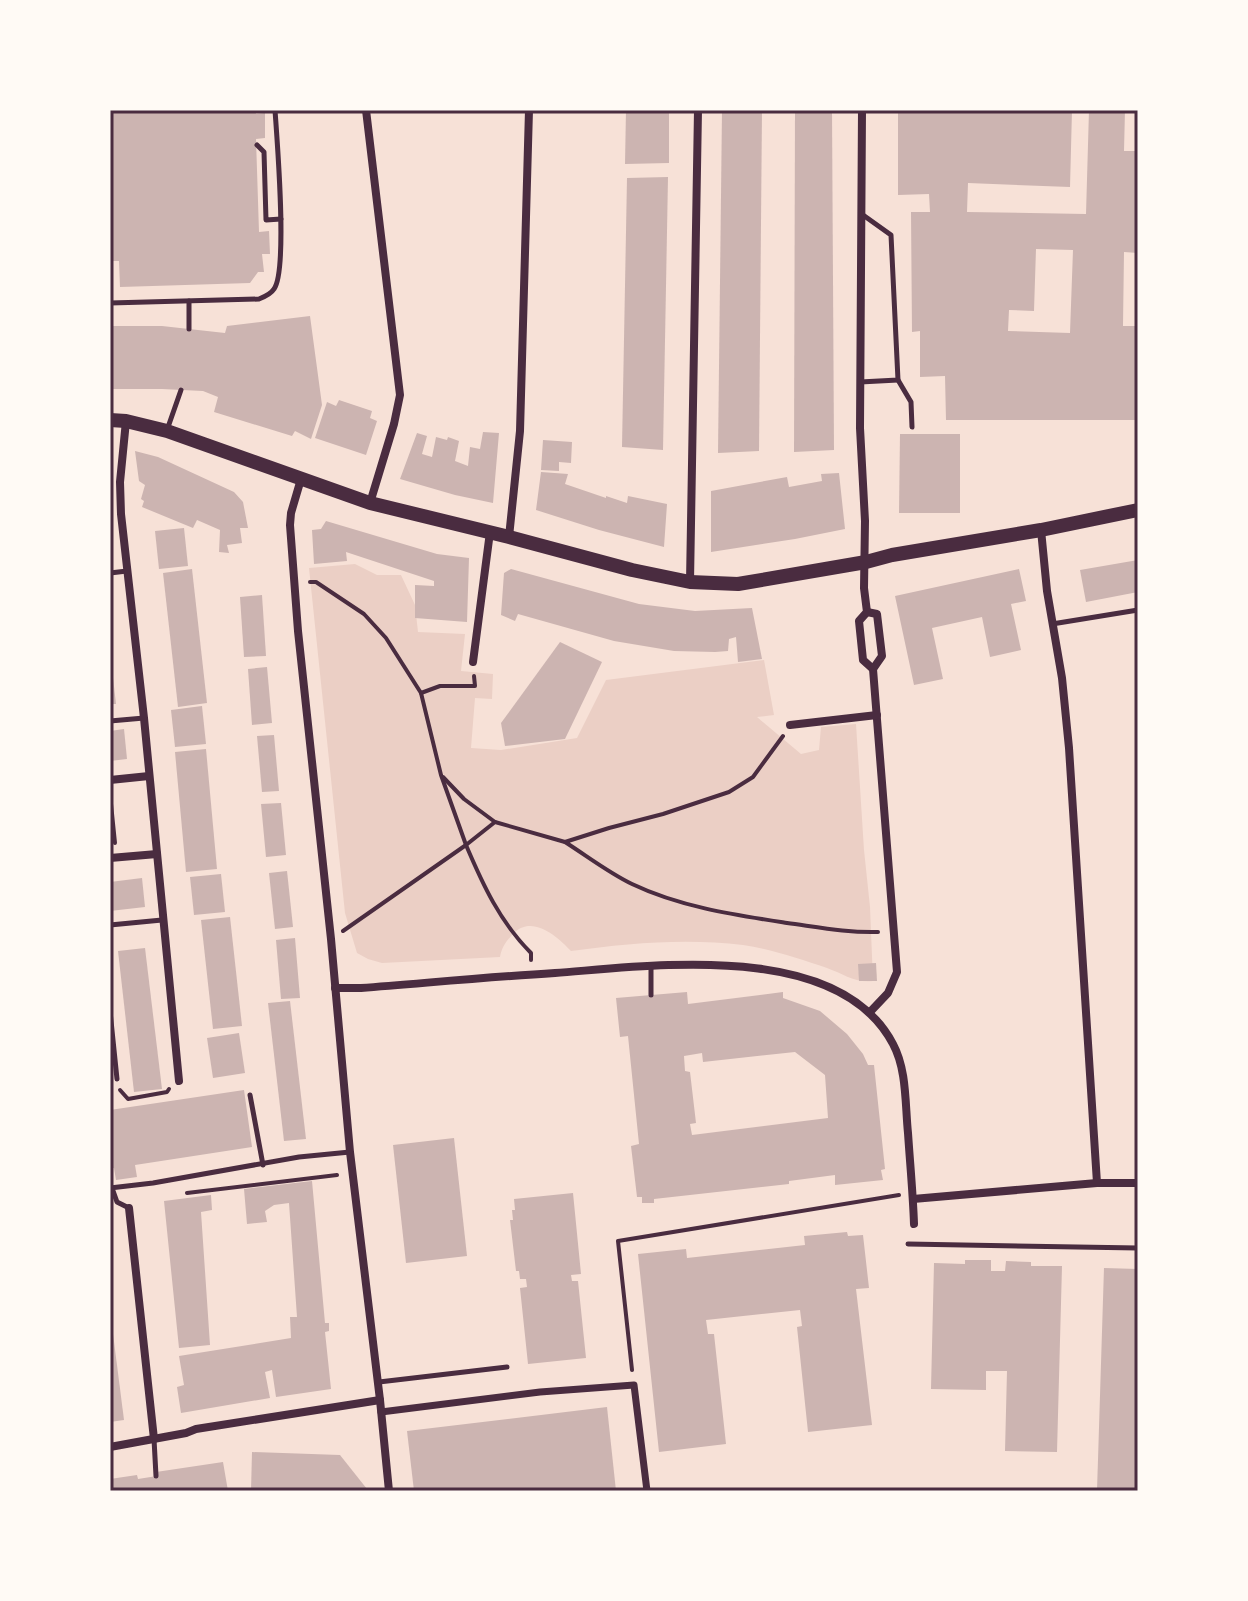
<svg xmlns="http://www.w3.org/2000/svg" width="1248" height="1601" font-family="'Varela Round',sans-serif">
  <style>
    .green { fill: #ebcfc5 }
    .building { fill: #ccb4b1; fill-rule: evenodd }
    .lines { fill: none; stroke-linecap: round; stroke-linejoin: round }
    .path { stroke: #4a2c40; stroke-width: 4 }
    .service { stroke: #4a2c40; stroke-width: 5 }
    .pedestrian { stroke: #4a2c40; stroke-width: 7 }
    .minor { stroke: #4a2c40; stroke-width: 8 }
    .primary { stroke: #4a2c40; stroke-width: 14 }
    .neatline { fill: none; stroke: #4a2c40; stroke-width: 3 }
  </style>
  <rect width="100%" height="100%" fill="#f7e1d7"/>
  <!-- green -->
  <path class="green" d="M355 564 377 575H401L415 605 418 632 465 634 461 671 493 674 492 699 475 698 471 748 501 750 577 738 606 680 764 660 774 715 757 717 801 754 819 750 821 727 856 724 864 850 870 907 873 981C854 983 844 974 827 968 800 959 771 949 743 945 687 938 627 943 571 951 557 936 531 913 512 935 505 943 502 947 500 957L382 963 368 959 357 953 345 913 309 568Z"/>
  <!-- building -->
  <g class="building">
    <path d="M110 110H255L256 114 265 113V138L256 139 259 232 269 231 270 254H262L264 272H258L250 283 120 287 119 261H110Z"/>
    <path d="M626 110H669V163L625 164Z"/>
    <path d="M722 110H762L759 451 718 453Z"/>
    <path d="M795 110H832L834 450 794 452Z"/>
    <path d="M898 110H1072L1070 187 968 183 967 212 1086 214 1089 110H1125L1124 151H1138V253L1124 252 1123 326H1138V420H946L945 376 920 377V331L912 332 911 212H930L929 194 898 195ZM1036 249 1073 250 1070 333 1008 331 1009 310 1034 311Z"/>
    <path d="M668 177 663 450 622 447 627 178Z"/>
    <path d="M310 316 322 405 311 439 295 431 292 436 214 412 218 397 203 391 162 389H110V326H162L225 333 227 326Z"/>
    <path d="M339 400 372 411 370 418 377 421 366 455 315 438 327 402 336 406Z"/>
    <path d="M483 432 499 433 493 503 455 495 400 479 417 433 427 436 422 454 432 457 436 437 447 440 448 437 459 441 455 461 468 466 470 447 480 449Z"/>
    <path d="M900 434H960V513H899Z"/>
    <path d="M543 440 572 442 571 463 559 462V471L541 470Z"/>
    <path d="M135 451 158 457 234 492 243 502 248 528H240L242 543 227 545 229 553 219 552 220 530 197 520 193 528 142 507 144 501 141 499 145 485 139 481Z"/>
    <path d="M541 472 568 474 565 484 606 498V496L627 503 628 496 667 504 664 547 599 530 536 510Z"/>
    <path d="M839 473 845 529 795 539 711 552V491L787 477 789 487 822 481 821 474Z"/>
    <path d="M326 521 437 554 469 558 467 622 415 618V585L434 586V581L346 552 347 561 314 564 312 530 321 529Z"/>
    <path d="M184 528 188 566 159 569 155 531Z"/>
    <path d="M1138 560V592L1086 602 1080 570Z"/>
    <path d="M192 569 207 703 178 707 163 573Z"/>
    <path d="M511 569 639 604 695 611 752 608 762 659 738 662 736 637 729 639 728 651 715 652 674 651 614 641 518 614 515 621 501 615 504 573Z"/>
    <path d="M1019 569 1026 601 1011 604 1021 650 990 657 982 617 932 628 943 679 914 685 895 596Z"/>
    <path d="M262 595 266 656 244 657 240 597Z"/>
    <path d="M560 642 602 662 565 739 505 746 501 723Z"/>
    <path d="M267 667 272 723 252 725 248 669Z"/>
    <path d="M112 669 116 704H110V670Z"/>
    <path d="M202 706 206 744 175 747 171 710Z"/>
    <path d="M124 729 127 759 110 761V731Z"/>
    <path d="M274 735 279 791 262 792 257 736Z"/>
    <path d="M206 749 217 869 186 872 175 752Z"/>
    <path d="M281 803 286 855 266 857 261 804Z"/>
    <path d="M287 871 293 927 275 929 269 873Z"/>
    <path d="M221 874 225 912 194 915 190 877Z"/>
    <path d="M142 878 145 907 110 911V882Z"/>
    <path d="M230 917 242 1026 213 1029 201 920Z"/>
    <path d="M295 938 300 998 281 999 276 940Z"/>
    <path d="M145 948 162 1089 134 1092 118 951Z"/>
    <path d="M876 963 877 981H859L858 964Z"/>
    <path d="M687 992 688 1004 783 992V998L820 1011 847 1034 863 1054 868 1065H874L885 1169 881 1170 883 1180 835 1185V1175L789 1181V1184L654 1199V1203H642V1197H637L631 1146 639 1144 628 1036 620 1037 616 998ZM795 1052 825 1075 828 1118 692 1135 690 1124 696 1123 690 1072 685 1071 684 1056 702 1053 703 1062Z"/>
    <path d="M290 1001 306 1139 284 1141 268 1003Z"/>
    <path d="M239 1033 245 1073 213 1078 207 1038Z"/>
    <path d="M244 1090 252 1147 135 1165 137 1177 116 1180 114 1168 110 1169V1110Z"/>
    <path d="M454 1138 467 1256 406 1263 393 1145Z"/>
    <path d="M312 1181 325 1323H329V1331L325 1332 331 1389 276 1397 272 1370 265 1372 270 1398 181 1413 177 1387 184 1385 179 1356 291 1338 290 1317H297L289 1203 274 1205 265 1211 267 1222 247 1224 244 1189Z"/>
    <path d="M573 1193 581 1274 571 1275 572 1281H578L586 1358 528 1364 520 1288 527 1287 526 1279H520L519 1271H516L510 1220H513L512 1210H515L514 1199Z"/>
    <path d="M211 1195 212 1210 201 1212 210 1345 179 1348 164 1201Z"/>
    <path d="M847 1232 848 1236 863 1235 869 1288 856 1289 872 1425 808 1432 797 1327 802 1326 800 1310 706 1320 708 1334H714L726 1444 659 1452 638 1254 686 1249 687 1258 805 1245 804 1236Z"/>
    <path d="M965 1260H991V1271H1005L1006 1261 1031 1262V1266H1062L1057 1452 1005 1451 1007 1371H986V1390L931 1389 934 1263 965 1264Z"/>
    <path d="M1104 1268 1138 1269V1491H1097Z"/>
    <path d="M110 1326H112L124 1420 110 1422Z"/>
    <path d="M607 1407 616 1491H414L407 1431Z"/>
    <path d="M252 1452 340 1455 367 1489 355 1491H251Z"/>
    <path d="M223 1462 228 1491H110V1479L137 1475 138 1479 157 1476 156 1472Z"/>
  </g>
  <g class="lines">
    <!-- path -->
    <g class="path">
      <path d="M310 582H316L364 614 386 638 421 693 441 775 466 845 495 822 565 842"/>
      <path d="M421 693 440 686H475L474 676"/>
      <path d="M783 736 753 777 729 792 663 814 609 828 565 842C587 856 609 873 632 884 680 907 735 915 787 923 817 927 848 933 878 932"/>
      <path d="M443 777 464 799 495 822"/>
      <path d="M110 794 115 843"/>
      <path d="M343 931 466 845C483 885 500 922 531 953V960"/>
      <path d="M120 1090 128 1099 167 1092 169 1089"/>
      <path d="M187 1193 337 1175"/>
      <path d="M632 1370 618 1241 899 1195"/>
    </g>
    <!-- service -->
    <g class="service">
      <path d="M257 145 264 152 266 220 281 219"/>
      <path d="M189 301V329"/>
      <path d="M110 303 259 299C264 297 271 294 274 289 288 270 277 140 275 110"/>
      <path d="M898 380 911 402 912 427"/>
      <path d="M860 382 898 380 891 235 863 215"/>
      <path d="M167 430 181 390"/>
      <path d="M110 573 127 571"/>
      <path d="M1052 624 1138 610"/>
      <path d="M110 721 144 718"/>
      <path d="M110 925 162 920"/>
      <path d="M651 967V995"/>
      <path d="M110 1011 117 1079"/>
      <path d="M250 1095 263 1165"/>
      <path d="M110 1188 153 1183 299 1157 350 1152"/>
      <path d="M112 1188 117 1202 129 1208"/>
      <path d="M908 1244 1138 1248"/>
      <path d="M379 1382 507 1367"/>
      <path d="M154 1439 156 1476"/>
    </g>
    <!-- pedestrian -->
    <path class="pedestrian" d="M381 1412 540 1392 634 1385 647 1491"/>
    <!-- minor -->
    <g class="minor">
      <path d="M366 110 400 395 394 424 370 503"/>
      <path d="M862 110 860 428 865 521 864 588 867 612 859 621 863 660 873 669 897 972 888 993 870 1012"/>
      <path d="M126 421 120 482 121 514 144 718 179 1081"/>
      <path d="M301 479 291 513 290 525 298 631 331 939 350 1152 380 1400 389 1491"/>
      <path d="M1041 530 1047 591 1062 678 1069 748 1097 1183"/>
      <path d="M509 537 520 431 529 110"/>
      <path d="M690 582 698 110"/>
      <path d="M867 612 877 614 882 656 873 669"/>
      <path d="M473 662 490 532"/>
      <path d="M790 725 877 715"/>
      <path d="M110 780 149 776"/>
      <path d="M110 858 157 854"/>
      <path d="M335 988H361C426 983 490 977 555 973 652 966 838 939 893 1044 907 1070 905 1104 908 1133 910 1163 913 1194 914 1224"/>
      <path d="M913 1199 1097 1183H1138"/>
      <path d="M129 1208 154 1439"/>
      <path d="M110 1447 186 1433 196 1429 380 1400"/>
    </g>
    <!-- primary -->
    <path class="primary" d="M110 420 126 421 167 431 370 503 509 537 632 570 690 582 738 584 866 562 892 555 1041 530 1138 510"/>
  </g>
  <!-- border -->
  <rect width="1248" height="1601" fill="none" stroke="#fffaf5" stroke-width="224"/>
  <rect x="112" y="112" width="1024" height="1377" class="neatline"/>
</svg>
